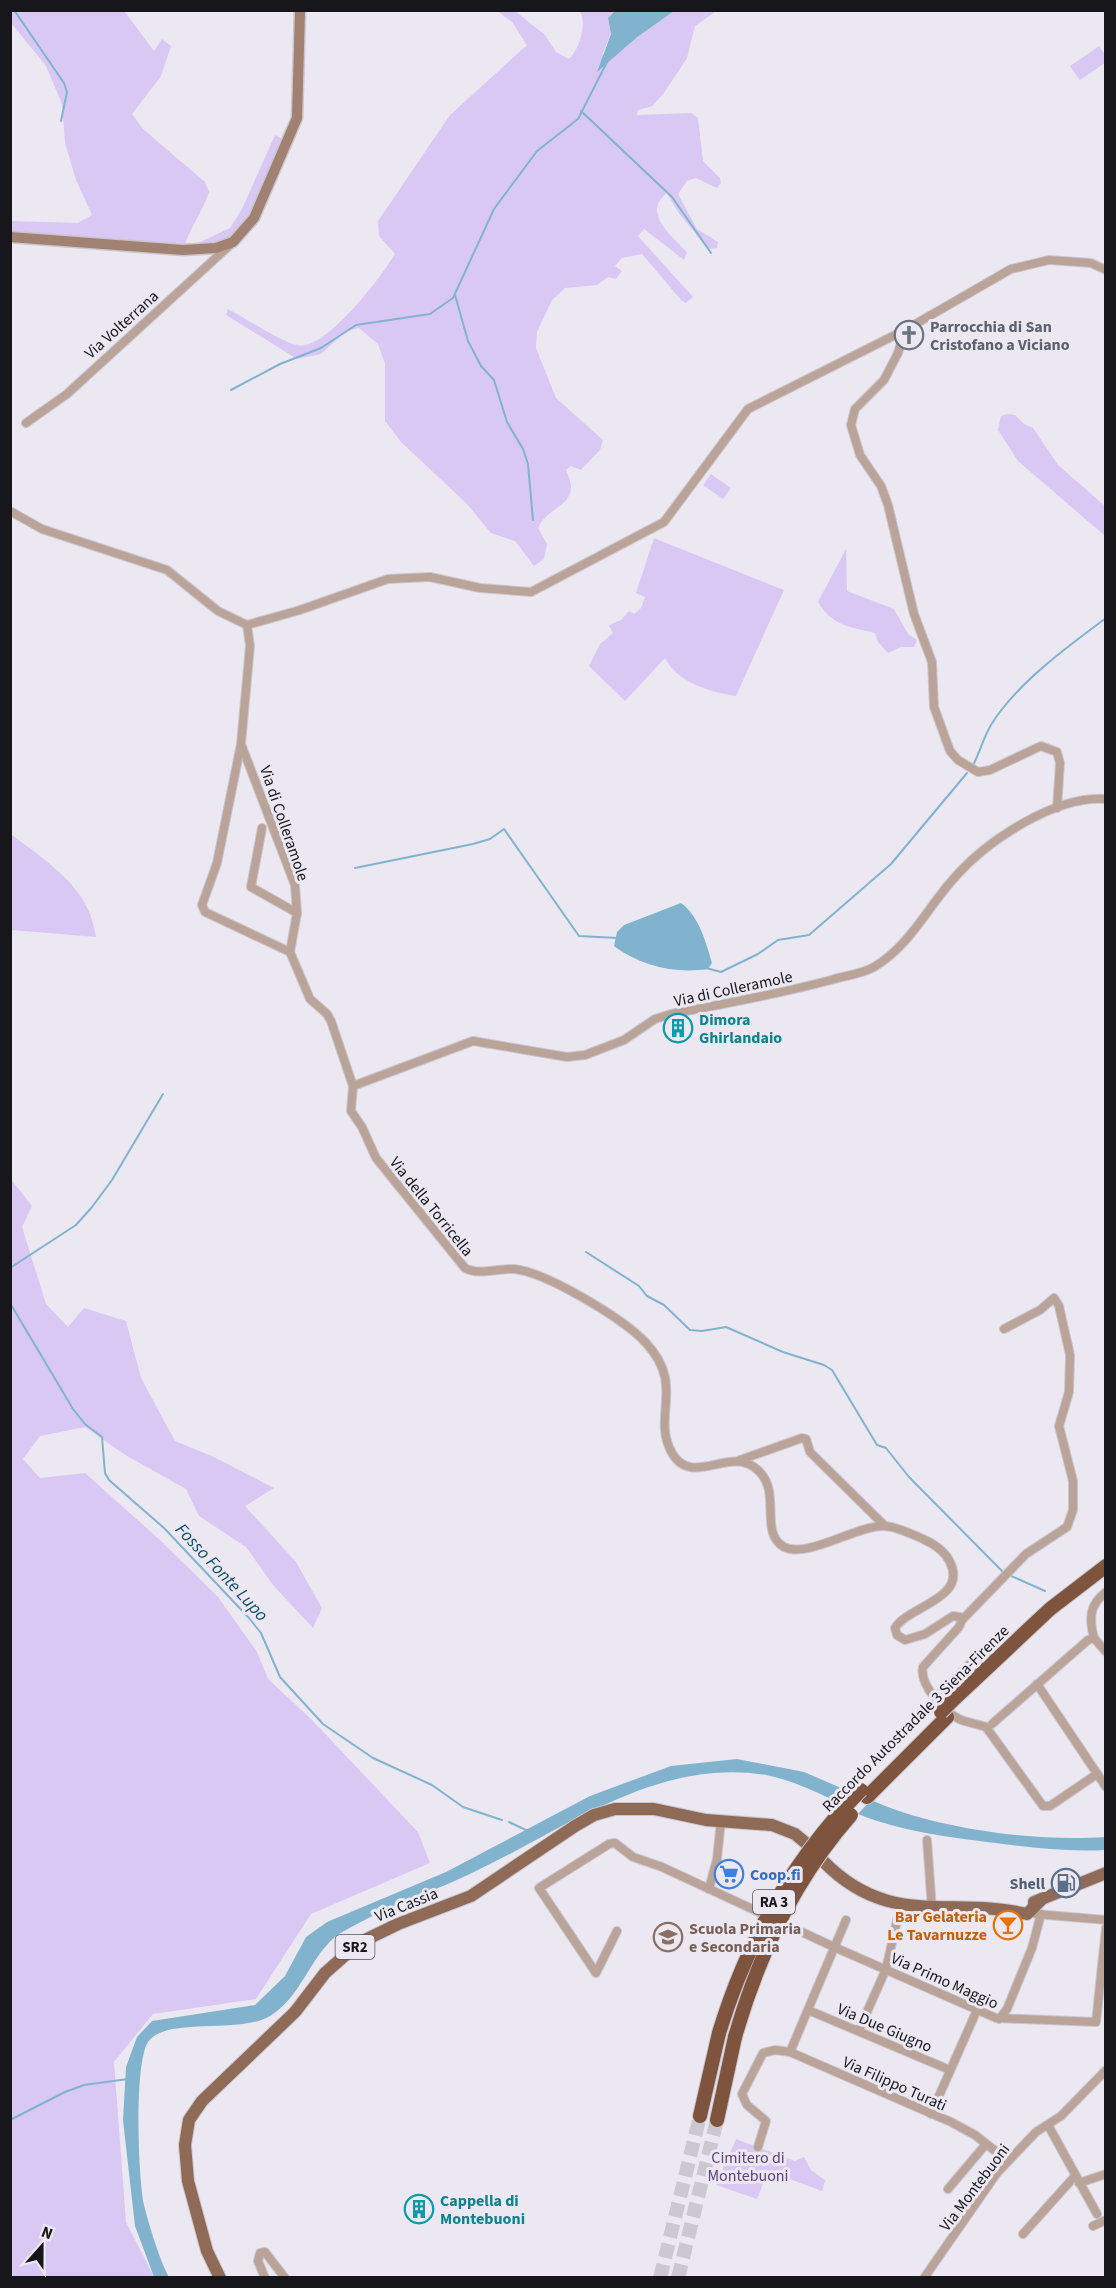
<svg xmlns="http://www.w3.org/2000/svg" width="1116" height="2288" font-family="'Source Sans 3',sans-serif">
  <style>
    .green { fill: #d9c8f4 }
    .water { fill: #81b3cf }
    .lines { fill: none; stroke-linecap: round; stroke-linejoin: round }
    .stream { stroke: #81b3cf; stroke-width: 2 }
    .highway-tunnel { stroke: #ccc8d2; stroke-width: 14; stroke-dasharray: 14 7; stroke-linecap: butt }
    .street-casing { stroke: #cac6cf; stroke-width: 10 }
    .secondary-casing { stroke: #cac6cf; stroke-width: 13 }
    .primary-casing { stroke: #cac6cf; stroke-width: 14 }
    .highway-casing { stroke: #cac6cf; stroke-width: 16 }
    .street { stroke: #baa499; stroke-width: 8 }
    .secondary { stroke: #a18272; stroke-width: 10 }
    .primary { stroke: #8f6a56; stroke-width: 12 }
    .highway { stroke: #7f543e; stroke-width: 14 }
    .highway-bridge-casing { stroke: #cac6cf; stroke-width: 16; stroke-linecap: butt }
    .highway-bridge { stroke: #7f543e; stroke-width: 14 }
    .labels { text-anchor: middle; stroke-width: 6; stroke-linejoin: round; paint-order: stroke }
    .shield { fill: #ece8f2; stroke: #57555b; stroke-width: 1.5 }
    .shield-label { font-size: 15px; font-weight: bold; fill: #17161a }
    .street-label { font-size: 16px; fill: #17161a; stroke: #ece8f2 }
    .worship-label { font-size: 16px; font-weight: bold; fill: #5b616d; stroke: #ece8f2; text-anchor: start }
    .culture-label { font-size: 16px; font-weight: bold; fill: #0d838f; stroke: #ece8f2; text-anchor: start }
    .shop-label { font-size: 16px; font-weight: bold; fill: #366cbe; stroke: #ece8f2; text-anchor: start }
    .service-label { font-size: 16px; font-weight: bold; fill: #4e5e75; stroke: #ece8f2; text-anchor: end }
    .food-label { font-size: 16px; font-weight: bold; fill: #c56008; stroke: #ece8f2; text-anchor: end }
    .education-label { font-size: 16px; font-weight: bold; fill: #785e54; stroke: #ece8f2; text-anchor: start }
    .park-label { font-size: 16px; fill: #5d447f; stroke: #ece8f2 }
    .water-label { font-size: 18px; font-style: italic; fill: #0c4d6a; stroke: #ece8f2 }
  </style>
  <rect width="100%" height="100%" fill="#ece8f2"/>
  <!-- green -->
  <g class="green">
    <path d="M10 11H124L154 51 162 39 171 46 161 76 132 114 143 129 205 182 209 192C202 213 189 229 183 250L230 228 242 209 275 135 288 142C277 170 259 226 232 242 218 250 199 250 183 250L11 237V221L78 223 92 215 76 180 65 143 62 104 46 66 11 23Z"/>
    <path d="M497 11H515L545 35 556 52 569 59C580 48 587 25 580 11H615L608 18 611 34 602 55 636 38 674 11H716L695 26 687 58 664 93 652 106 638 110 637 115 691 113 698 118 703 161 720 178 721 183 717 188 696 178 687 181 678 194 697 229 718 242 717 248 708 249 678 212 667 193C641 213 673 237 687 252L684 260 644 229 638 236 693 297 686 303 681 300 642 254 622 258 615 266 622 271 616 279 608 277 597 285 565 288 552 300 537 332 536 348 556 398 603 440 600 450 581 470 571 466 566 470C584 506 548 504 538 528L547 544 544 559 534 566 515 541 491 533 467 504 401 442 385 421V364L378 344 359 328 345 332 321 354 297 359 226 315 228 309C247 319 278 340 297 345 324 353 382 276 395 254L379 236 378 221 450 115 527 45 512 22Z"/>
    <path d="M1099 46 1105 55V63L1080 80 1070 66Z"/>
    <path d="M1007 414 1015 415 1024 424 1033 428 1058 465 1105 506V536L1018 461 998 430 1001 416Z"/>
    <path d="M711 474 731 488 723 499 703 485Z"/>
    <path d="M654 538 784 590 736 696C710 692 678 683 665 658L625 701 589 666 600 644 613 633 609 625 621 620 629 611 634 614 641 608 645 597 636 593Z"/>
    <path d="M846 549 847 591 894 609 908 634 917 640 914 647H901L888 653 878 642 875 633C849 626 833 627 818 602Z"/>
    <path d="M11 834C48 863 89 886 96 937L11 930Z"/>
    <path d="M10 1178 32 1206 22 1227 46 1304 68 1327 84 1308 126 1321 141 1378 175 1441 214 1457 274 1488 245 1506 296 1562 322 1608 313 1628 273 1585 246 1547 199 1516 186 1489 127 1456 85 1427 40 1436 23 1459 40 1478 85 1473 161 1541 218 1597 257 1652 268 1679 311 1719 418 1832 430 1863 311 1914 256 1999 153 2014 114 2062 126 2222 154 2277H11Z"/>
    <path d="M736 2139 795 2161 804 2157 811 2170 825 2180 822 2191 768 2171 757 2199 716 2185Z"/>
  </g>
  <!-- water -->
  <g class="water">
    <path d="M615 11H674L636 38 597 72 611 34 608 18Z"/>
    <path d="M681 903C699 916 706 942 712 963L708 969C676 974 640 966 614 946L617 932 624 925Z"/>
    <path d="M737 1759 804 1772 853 1793 842 1804C818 1793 792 1780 766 1775 659 1757 565 1829 474 1872 436 1891 395 1903 357 1924 350 1928 341 1932 335 1937 309 1959 301 1997 270 2016 238 2035 167 2016 148 2042 134 2063 138 2178 144 2205 148 2222 161 2264 169 2277H154L135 2226 123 2120 126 2067 137 2037 152 2021 255 2005 285 1976 306 1937 327 1922 446 1872 590 1796 671 1766Z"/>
    <path d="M871 1800C935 1829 1036 1842 1105 1837V1850C1068 1852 1033 1848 996 1843 948 1837 903 1832 858 1814Z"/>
  </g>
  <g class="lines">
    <!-- stream -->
    <g class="stream">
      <path d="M14 10 64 83 67 92 61 121"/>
      <path d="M581 111 672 197 711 253"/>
      <path d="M455 295 468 341 481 366 494 380 507 422 523 449 528 464 533 520"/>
      <path d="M231 390 280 364 321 348 356 325 430 314 453 298 494 209 537 151 578 119 607 62"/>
      <path d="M972 767C980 753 983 738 991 725 1015 685 1068 646 1106 618"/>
      <path d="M355 868 473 844 490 839 504 829 579 936 617 938"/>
      <path d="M706 968 721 972 758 954 778 940 809 935 891 864 967 773"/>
      <path d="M586 1252 639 1286 647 1296 664 1305 690 1330 702 1331 726 1327 783 1352 824 1365 832 1370 877 1445 886 1448 909 1477 1003 1572"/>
      <path d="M10 1268 76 1225 92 1207 112 1180 163 1094"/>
      <path d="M10 1303 73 1409 85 1424 102 1437 105 1473 109 1480 164 1528 249 1618 261 1633 280 1677 323 1724 373 1758 432 1785 463 1807 502 1820"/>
      <path d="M1009 1575 1045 1591"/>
      <path d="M509 1822 528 1831"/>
      <path d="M10 2120 65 2092 84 2085 128 2079"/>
    </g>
    <!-- highway-tunnel -->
    <g class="highway-tunnel">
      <path d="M660 2278 700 2116"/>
      <path d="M678 2278 717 2120"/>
    </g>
    <!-- street casing -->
    <g class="street-casing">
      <g id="street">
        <path d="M905 330 898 353 884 380 855 409 851 425 860 455 881 486 888 505 914 614 932 662 934 707 950 751 958 760 978 772 990 770 1041 746 1057 752 1060 763 1057 808"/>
        <path d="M26 423 67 394 230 245"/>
        <path d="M10 511 42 529 167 570 218 611 247 625"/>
        <path d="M247 625 250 646 241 744 295 885 297 913 290 952 310 999 327 1014 331 1021 353 1086 473 1041 567 1057 585 1055 624 1040 655 1019 671 1014C725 1004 778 994 831 980 844 976 862 974 874 967 911 945 928 906 956 876 988 840 1056 795 1106 799"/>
        <path d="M247 625 300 610 388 579 430 577 480 588 531 592 664 522 748 409 905 330 1011 269 1049 260 1091 263 1106 270"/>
        <path d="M241 744 217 863 202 905 205 912 290 952"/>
        <path d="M262 828 251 887 297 913"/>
        <path d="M353 1086 351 1111 362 1127 376 1158 465 1268C479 1276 498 1268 514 1269 546 1272 624 1319 646 1343 686 1386 651 1416 672 1453 691 1487 728 1448 754 1467 785 1489 757 1531 784 1547 807 1559 857 1525 885 1526 897 1527 912 1534 923 1539 934 1544 945 1551 950 1562 968 1599 908 1606 895 1628L897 1635 905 1640 925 1634 953 1616 960 1617 962 1620 959 1627 923 1667C919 1685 944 1711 959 1719 968 1723 978 1724 986 1727"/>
        <path d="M740 1460 802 1438 806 1439 810 1452 885 1526"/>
        <path d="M962 1620 1026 1554 1067 1527 1073 1510V1481L1059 1426 1069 1392 1070 1355 1059 1306 1054 1298 1040 1310 1004 1329"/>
        <path d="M1094 1638C1089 1619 1089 1605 1106 1592"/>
        <path d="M1094 1638 1106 1652"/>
        <path d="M1037 1684 1106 1787"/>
        <path d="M935 1698 1000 1634"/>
        <path d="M992 1724 1088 1640 1094 1638"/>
        <path d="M986 1727 1043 1806H1050L1097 1774"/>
        <path d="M927 1840 932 1909"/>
        <path d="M709 1889 717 1859 721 1821"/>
        <path d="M1036 1914 1106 1920"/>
        <path d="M617 1931 596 1973 539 1888 609 1844 615 1843 633 1857 662 1867 834 1947 996 2018 1096 2022 1106 1928"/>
        <path d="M808 2010 950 2070"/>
        <path d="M999 2019 1007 2009 1032 1948 1041 1914"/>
        <path d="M859 2030 886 1969 901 1903"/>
        <path d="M790 2052 846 1920"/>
        <path d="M931 2114 977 2010"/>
        <path d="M1048 2125 1097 2214"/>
        <path d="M758 2147 766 2121 747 2105 742 2094 763 2053 775 2050 790 2052 951 2122 975 2135 1008 2161"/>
        <path d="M1079 2183 1106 2174"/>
        <path d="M948 2189 986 2144"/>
        <path d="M1093 2226 1106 2220"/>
        <path d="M1023 2234 1075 2176"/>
        <path d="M265 2278 258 2261 260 2253 265 2252 285 2278"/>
        <path d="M924 2278 997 2173 1036 2132 1061 2116 1106 2070"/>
      </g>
    </g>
    <!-- secondary casing -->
    <g class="secondary-casing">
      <path id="secondary" d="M10 237 183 250 216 248 233 242 254 218 297 118 300 10"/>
    </g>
    <!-- primary casing -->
    <g class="primary-casing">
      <g id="primary">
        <path d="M823 1861C889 1929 950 1896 1027 1914L1042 1899"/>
        <path d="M1034 1902 1106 1873"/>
        <path d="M220 2278 207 2251 188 2181 185 2145 189 2120 202 2101 295 2012 325 1973 359 1943 398 1924 471 1896 575 1826 594 1815 615 1809H654L706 1820 772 1825 795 1834 807 1844"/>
      </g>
    </g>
    <!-- highway casing -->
    <g class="highway-casing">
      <g id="highway">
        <path d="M951 1702 1050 1609 1106 1566"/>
        <path d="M867 1797 947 1717"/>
        <path d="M700 2116 719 2033"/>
        <path d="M717 2120 735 2037"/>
      </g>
    </g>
    <!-- street -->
    <use href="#street" class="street"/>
    <!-- secondary -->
    <use href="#secondary" class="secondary"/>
    <!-- primary -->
    <use href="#primary" class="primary"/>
    <!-- highway -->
    <use href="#highway" class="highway"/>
    <!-- highway-bridge casing -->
    <g class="highway-bridge-casing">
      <g id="highway-bridge">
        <path d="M941 1712 951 1702"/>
        <path d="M719 2033C747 1941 793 1859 861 1790"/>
        <path d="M735 2037C758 1956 795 1879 851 1815"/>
      </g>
    </g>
    <!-- highway-bridge -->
    <use href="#highway-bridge" class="highway-bridge"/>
  </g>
  <!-- icons -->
  <defs>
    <g id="church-ring" transform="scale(1.5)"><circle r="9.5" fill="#ece8f2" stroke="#6b7280" stroke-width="1.5"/><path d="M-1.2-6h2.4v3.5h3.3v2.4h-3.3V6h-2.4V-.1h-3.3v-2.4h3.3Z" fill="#6b7280"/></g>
    <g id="building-ring" transform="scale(1.5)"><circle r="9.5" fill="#ece8f2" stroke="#0f9aa8" stroke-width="1.5"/><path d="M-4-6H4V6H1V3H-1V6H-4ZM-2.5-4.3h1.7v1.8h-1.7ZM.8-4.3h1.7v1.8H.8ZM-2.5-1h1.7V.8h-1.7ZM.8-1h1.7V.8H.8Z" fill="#0f9aa8"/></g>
    <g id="supermarket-ring" transform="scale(1.5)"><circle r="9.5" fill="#ece8f2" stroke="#3f7fe0" stroke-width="1.5"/><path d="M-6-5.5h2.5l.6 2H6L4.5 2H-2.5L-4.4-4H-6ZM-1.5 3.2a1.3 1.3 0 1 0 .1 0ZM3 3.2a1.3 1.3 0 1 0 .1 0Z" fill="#3f7fe0"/></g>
    <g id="fuel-ring" transform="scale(1.5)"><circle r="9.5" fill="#ece8f2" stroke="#5c6f8a" stroke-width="1.5"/><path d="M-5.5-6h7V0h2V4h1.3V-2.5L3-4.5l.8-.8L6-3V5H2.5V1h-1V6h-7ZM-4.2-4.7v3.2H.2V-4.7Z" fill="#5c6f8a"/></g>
    <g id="bar-ring" transform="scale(1.5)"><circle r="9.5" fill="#ece8f2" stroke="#e8710a" stroke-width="1.5"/><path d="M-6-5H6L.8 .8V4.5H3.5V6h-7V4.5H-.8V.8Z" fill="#e8710a"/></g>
    <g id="school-ring" transform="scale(1.5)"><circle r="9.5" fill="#ece8f2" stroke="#8d6e63" stroke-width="1.5"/><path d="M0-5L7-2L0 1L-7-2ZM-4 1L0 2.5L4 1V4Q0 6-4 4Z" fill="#8d6e63"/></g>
  </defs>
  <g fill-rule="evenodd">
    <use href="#church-ring" x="909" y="335"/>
    <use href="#building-ring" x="678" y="1028"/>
    <use href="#supermarket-ring" x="729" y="1874"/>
    <use href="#fuel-ring" x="1066" y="1883"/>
    <use href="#bar-ring" x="1008" y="1925"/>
    <use href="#school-ring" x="668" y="1937"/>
    <use href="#building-ring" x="419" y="2209"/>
  </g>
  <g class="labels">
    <!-- shield labels -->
    <g class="shield">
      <rect x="753" y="1890" width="42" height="24" rx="4.5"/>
      <rect x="335.5" y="1935" width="39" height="24" rx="4.5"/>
    </g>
    <g class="shield-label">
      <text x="774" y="1907">RA 3</text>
      <text x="355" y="1952">SR2</text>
    </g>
    <!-- street labels -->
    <g class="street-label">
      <text transform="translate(121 324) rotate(-42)" y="6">Via Volterrana</text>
      <text transform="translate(285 823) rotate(71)" y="6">Via di Colleramole</text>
      <text transform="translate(733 988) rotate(-12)" y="6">Via di Colleramole</text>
      <text transform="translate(432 1206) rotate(51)" y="6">Via della Torricella</text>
      <text transform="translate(915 1718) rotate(-45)" y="6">Raccordo Autostradale 3 Siena-Firenze</text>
      <text transform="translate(406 1904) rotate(-22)" y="6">Via Cassia</text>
      <text transform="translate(945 1980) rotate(24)" y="6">Via Primo Maggio</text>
      <text transform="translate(885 2027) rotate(23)" y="6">Via Due Giugno</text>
      <text transform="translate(895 2083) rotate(24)" y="6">Via Filippo Turati</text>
      <text transform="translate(974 2187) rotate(-53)" y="6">Via Montebuoni</text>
    </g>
    <!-- worship labels -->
    <g class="worship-label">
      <text x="930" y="332">Parrocchia di San<tspan x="930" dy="18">Cristofano a Viciano</tspan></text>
    </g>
    <!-- culture labels -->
    <g class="culture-label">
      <text x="699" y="1025">Dimora<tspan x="699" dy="18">Ghirlandaio</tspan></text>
      <text x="440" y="2206">Cappella di<tspan x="440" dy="18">Montebuoni</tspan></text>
    </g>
    <!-- shop labels -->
    <g class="shop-label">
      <text x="750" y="1880">Coop.fi</text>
    </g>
    <!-- service labels -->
    <g class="service-label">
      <text x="1045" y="1889">Shell</text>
    </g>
    <!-- food labels -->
    <g class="food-label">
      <text x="987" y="1922">Bar Gelateria<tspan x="987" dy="18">Le Tavarnuzze</tspan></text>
    </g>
    <!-- education labels -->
    <g class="education-label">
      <text x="689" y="1934">Scuola Primaria<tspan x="689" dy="18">e Secondaria</tspan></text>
    </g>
    <!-- park labels -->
    <g class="park-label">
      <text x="748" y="2163">Cimitero di<tspan x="748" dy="18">Montebuoni</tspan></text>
    </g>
    <!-- water labels -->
    <g class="water-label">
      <text transform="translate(222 1572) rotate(47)" y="6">Fosso Fonte Lupo</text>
    </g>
  </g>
  <!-- border -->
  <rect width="1116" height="2288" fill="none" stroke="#17161a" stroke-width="24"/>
  <!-- north arrow -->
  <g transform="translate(42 2246) rotate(21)" stroke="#ece8f2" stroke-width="4.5" paint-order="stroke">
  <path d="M0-4.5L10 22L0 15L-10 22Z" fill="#17161a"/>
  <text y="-9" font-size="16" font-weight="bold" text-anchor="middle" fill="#17161a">N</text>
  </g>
</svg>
